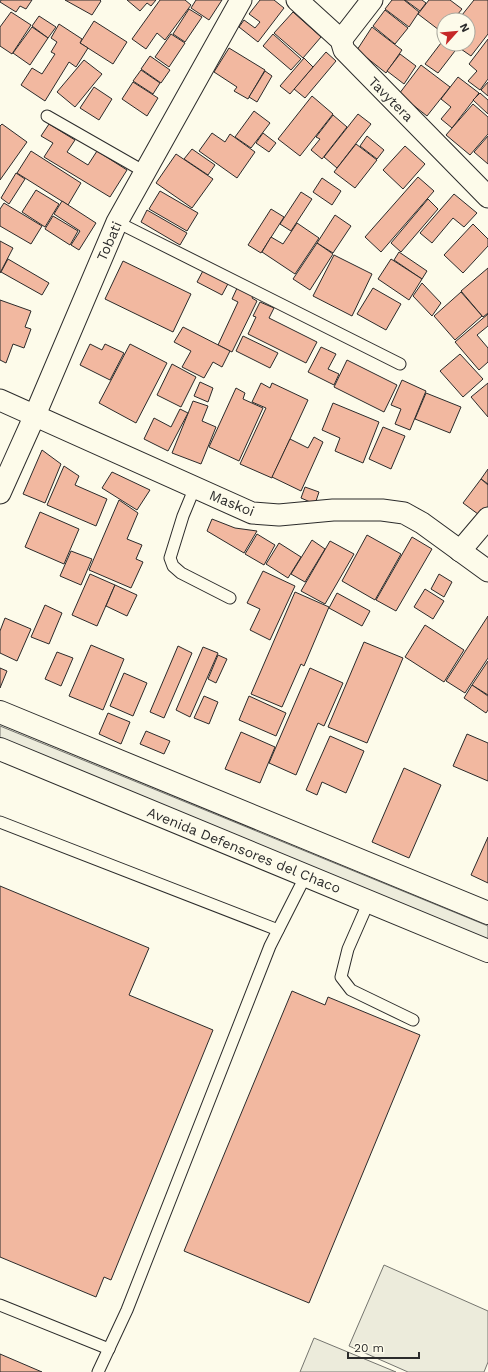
<svg xmlns="http://www.w3.org/2000/svg" width="488" height="1372" font-family="'Work Sans',sans-serif">
  <style>
    .green { fill: #ecebdb; stroke: #74746e }
    .building { fill: #f2b8a0; stroke: #2b2b2b }
    .lines { fill: none; stroke-linecap: round; stroke-linejoin: round }
    .service-casing { stroke: #2b2b2b; stroke-width: 13 }
    .minor-casing { stroke: #2b2b2b; stroke-width: 23 }
    .trunk-casing { stroke: #2b2b2b; stroke-width: 24 }
    .service { stroke: #fdfbea; stroke-width: 11 }
    .minor { stroke: #fdfbea; stroke-width: 21 }
    .trunk { stroke: #fdfbea; stroke-width: 22 }
    .labels { text-anchor: middle; stroke-width: 3; stroke-linejoin: round; paint-order: stroke }
    .street-label { font-size: 14px; fill: #2b2b2b; stroke: #fdfbea }
  </style>
  <rect width="100%" height="100%" fill="#fdfbea"/>
  <!-- green -->
  <g class="green">
    <path d="M0 726 488 926V940L0 739Z"/>
    <path d="M384 1265 488 1311V1362L484 1372H408L349 1346Z"/>
    <path d="M314 1338 396 1372H300Z"/>
  </g>
  <!-- building -->
  <g class="building">
    <path d="M1 0H32L26 9 20 6 16 12 0 2Z"/>
    <path d="M65 0H100L101 1 92 15Z"/>
    <path d="M127 0H156L151 6 147 3 140 11Z"/>
    <path d="M160 0H185L191 5 165 40 157 33 146 49 132 39Z"/>
    <path d="M196 0H222L209 20 191 8Z"/>
    <path d="M260 0H274L284 8 258 42 239 27 244 20 255 28 260 22 249 14Z"/>
    <path d="M392 0H404L419 12 409 27 385 9Z"/>
    <path d="M405 0H422L426 3 420 11Z"/>
    <path d="M429 0H450L462 9 453 20H444L443 33 418 14Z"/>
    <path d="M474 0H488V34L471 56 458 47 438 73 425 64 444 39V44H468V20H458Z"/>
    <path d="M189 9 202 17 185 42 173 34Z"/>
    <path d="M385 10 408 28 395 44 373 26Z"/>
    <path d="M11 12 31 25 12 54 0 46V27Z"/>
    <path d="M293 12 321 37 303 58 274 33Z"/>
    <path d="M39 16 56 27 48 38 32 26Z"/>
    <path d="M94 21 127 42 113 64 80 43Z"/>
    <path d="M59 24 82 39 80 43 88 48 76 67 69 62 45 101 21 85 32 68 42 74 55 54 51 52 57 42 51 38Z"/>
    <path d="M32 27 48 38 30 65 13 53Z"/>
    <path d="M372 27 402 50 386 73 357 50Z"/>
    <path d="M171 34 185 43 169 67 155 57Z"/>
    <path d="M273 34 301 59 291 70 263 46Z"/>
    <path d="M488 39V79L480 90 468 81 477 71 469 64Z"/>
    <path d="M229 48 265 70 248 99 234 91 237 87 214 72Z"/>
    <path d="M326 52 336 61 305 98 294 89Z"/>
    <path d="M400 54 416 66 404 84 387 71Z"/>
    <path d="M150 56 170 70 161 83 141 69Z"/>
    <path d="M304 58 313 67 290 94 280 86Z"/>
    <path d="M84 60 102 74 75 107 57 92Z"/>
    <path d="M421 65 450 87 427 116 399 94Z"/>
    <path d="M141 70 160 83 153 94 133 81Z"/>
    <path d="M265 71 272 76 257 102 249 97Z"/>
    <path d="M458 77 479 93 452 128 441 119 451 107 441 99Z"/>
    <path d="M133 82 158 98 147 116 122 99Z"/>
    <path d="M488 82V96L481 90Z"/>
    <path d="M94 87 112 99 99 120 80 108Z"/>
    <path d="M480 93 488 100V114L473 100Z"/>
    <path d="M312 96 333 114 300 156 278 139Z"/>
    <path d="M473 104 488 117V134L470 155 446 135Z"/>
    <path d="M254 111 270 123 251 148 235 137Z"/>
    <path d="M358 114 371 124 337 168 324 157Z"/>
    <path d="M333 115 347 127 322 159 311 150 320 139 316 137Z"/>
    <path d="M2 124 27 142 0 180V126Z"/>
    <path d="M49 124 75 140 67 152 88 165 97 151 127 170 110 197 44 157 53 143 41 136Z"/>
    <path d="M212 133 225 142 230 134 255 152 237 178 199 151Z"/>
    <path d="M263 133 276 143 269 152 256 143Z"/>
    <path d="M367 136 384 150 377 159 360 146Z"/>
    <path d="M488 136V164L474 152Z"/>
    <path d="M356 144 377 160 355 188 334 172Z"/>
    <path d="M405 146 425 164 403 189 383 170Z"/>
    <path d="M192 149 215 165 208 175 184 159Z"/>
    <path d="M31 151 81 183 68 205 17 173Z"/>
    <path d="M176 154 213 179 192 208 156 183Z"/>
    <path d="M16 173 25 179 9 204 1 198Z"/>
    <path d="M418 177 434 191 381 252 365 237Z"/>
    <path d="M322 178 341 191 332 205 313 192Z"/>
    <path d="M36 190 59 204 45 227 22 212Z"/>
    <path d="M160 191 198 213 187 231 149 209Z"/>
    <path d="M301 192 312 199 291 231 280 224Z"/>
    <path d="M454 194 477 213 464 227 453 218 432 243 420 233Z"/>
    <path d="M428 199 438 209 401 252 391 243Z"/>
    <path d="M62 201 96 223 79 250 71 245 80 231 54 214Z"/>
    <path d="M4 203 42 226 31 244 0 226V209Z"/>
    <path d="M271 209 284 217 261 253 248 245Z"/>
    <path d="M147 210 187 233 180 245 141 222Z"/>
    <path d="M335 215 351 226 333 253 317 243Z"/>
    <path d="M53 216 78 231 70 245 45 229Z"/>
    <path d="M297 223 319 238 295 274 262 252 271 237 283 244Z"/>
    <path d="M473 224 488 239V246L463 273 444 255Z"/>
    <path d="M0 241 13 248 0 273Z"/>
    <path d="M317 243 333 254 310 290 293 279Z"/>
    <path d="M399 252 427 271 422 279 394 260Z"/>
    <path d="M334 255 372 274 352 316 313 296Z"/>
    <path d="M8 259 49 283 42 295 1 272Z"/>
    <path d="M391 259 422 279 409 300 378 279Z"/>
    <path d="M123 261 191 294 173 332 105 299Z"/>
    <path d="M205 267 230 280 222 295 197 282Z"/>
    <path d="M488 268V313L483 317 461 291Z"/>
    <path d="M422 283 441 303 432 316 413 296Z"/>
    <path d="M238 286 254 294 252 298 257 301 232 352 218 345 238 302 232 299Z"/>
    <path d="M373 288 401 304 386 330 357 314Z"/>
    <path d="M461 292 482 316 455 340 434 316Z"/>
    <path d="M0 300 31 311 25 327 31 329 24 348 13 344 6 363 0 360Z"/>
    <path d="M260 302 274 308 269 318 317 342 306 363 248 334 256 317 253 316Z"/>
    <path d="M488 314V326L477 335 488 348V362L479 370 455 342Z"/>
    <path d="M183 327 230 351 222 367 213 362 204 378 182 367 191 351 174 342Z"/>
    <path d="M243 336 278 353 270 368 236 351Z"/>
    <path d="M90 344 102 350 105 344 124 353 110 380 80 365Z"/>
    <path d="M130 344 167 363 136 423 99 403Z"/>
    <path d="M321 347 336 354 328 369 339 374 334 385 308 372Z"/>
    <path d="M460 354 483 379 463 397 440 371Z"/>
    <path d="M347 360 397 385 384 412 334 387Z"/>
    <path d="M172 364 196 377 181 407 157 395Z"/>
    <path d="M402 380 426 391 410 430 395 424 401 409 391 405Z"/>
    <path d="M200 382 213 388 208 402 194 396Z"/>
    <path d="M261 383 270 388 272 383 308 400 272 478 240 464 266 408 252 402Z"/>
    <path d="M488 383V417L471 397Z"/>
    <path d="M236 388 245 393 243 399 263 408 239 461 209 447Z"/>
    <path d="M426 393 461 407 450 433 415 419Z"/>
    <path d="M193 401 208 406 202 421 216 427 201 464 172 453Z"/>
    <path d="M333 403 379 422 363 463 335 451 340 438 322 430Z"/>
    <path d="M180 409 188 413 168 451 144 439 154 418 171 427Z"/>
    <path d="M383 427 405 436 391 469 369 459Z"/>
    <path d="M314 437 323 442 301 491 272 477 290 439 308 448Z"/>
    <path d="M42 450 61 464 45 503 23 494Z"/>
    <path d="M64 466 79 476 75 485 107 499 96 526 47 505Z"/>
    <path d="M488 469V484L481 479Z"/>
    <path d="M112 472 150 490 137 510 102 488Z"/>
    <path d="M481 479 488 485V510L482 517 463 503Z"/>
    <path d="M305 487 319 492 315 504 301 498Z"/>
    <path d="M119 500 138 513 127 539 142 545 136 559 143 562 131 588 89 570Z"/>
    <path d="M40 512 79 529 64 564 25 547Z"/>
    <path d="M212 519 235 528 257 531 244 553 207 531Z"/>
    <path d="M257 534 275 545 264 565 245 554Z"/>
    <path d="M367 535 401 554 375 600 342 581Z"/>
    <path d="M412 537 432 549 396 611 376 600Z"/>
    <path d="M312 540 325 549 305 582 291 574Z"/>
    <path d="M330 541 354 554 325 604 301 591Z"/>
    <path d="M279 543 301 557 288 578 266 564Z"/>
    <path d="M71 551 92 559 81 585 60 576Z"/>
    <path d="M263 571 295 586 270 640 250 630 260 609 247 603Z"/>
    <path d="M90 574 115 585 97 626 72 615Z"/>
    <path d="M439 574 452 582 444 597 431 589Z"/>
    <path d="M115 585 137 595 127 616 106 606Z"/>
    <path d="M425 589 444 601 433 619 414 607Z"/>
    <path d="M295 592 329 607 304 666 301 664 282 707 251 694Z"/>
    <path d="M337 593 370 611 362 626 329 608Z"/>
    <path d="M45 605 62 613 49 644 31 637Z"/>
    <path d="M488 616V658L465 693 446 681Z"/>
    <path d="M5 618 31 629 17 661 0 653V631Z"/>
    <path d="M425 625 464 650 444 682 405 657Z"/>
    <path d="M364 642 403 658 367 743 328 727Z"/>
    <path d="M91 645 124 659 103 710 69 696Z"/>
    <path d="M178 646 192 653 164 718 150 712Z"/>
    <path d="M203 647 218 653 190 717 176 710Z"/>
    <path d="M57 652 73 658 61 686 45 679Z"/>
    <path d="M218 655 227 659 216 683 208 679Z"/>
    <path d="M488 661V695L472 685Z"/>
    <path d="M0 668 7 671 0 688Z"/>
    <path d="M310 668 343 683 324 726 318 723 296 775 269 763Z"/>
    <path d="M124 673 147 683 133 716 110 706Z"/>
    <path d="M472 685 488 696V710L486 713 464 698Z"/>
    <path d="M204 696 218 702 209 724 194 718Z"/>
    <path d="M249 696 286 713 276 736 239 720Z"/>
    <path d="M108 713 130 722 121 744 99 734Z"/>
    <path d="M146 731 170 741 164 754 140 744Z"/>
    <path d="M241 732 275 747 260 783 225 769Z"/>
    <path d="M467 734 488 743V781L453 766Z"/>
    <path d="M330 736 364 751 346 793 322 782 317 795 306 790Z"/>
    <path d="M404 768 441 785 409 858 372 842Z"/>
    <path d="M488 837V883L471 875Z"/>
    <path d="M0 886 149 948 129 995 213 1030 111 1280 104 1277 96 1297 0 1257Z"/>
    <path d="M292 991 325 1005 328 997 420 1035 309 1303 184 1251Z"/>
    <path d="M0 1354 42 1372H0Z"/>
  </g>
  <g class="lines">
    <!-- service casing -->
    <g class="service-casing">
      <g id="service">
        <path d="M47 116 145 172"/>
        <path d="M117 222 400 364"/>
        <path d="M195 487 183 516 170 558 173 566 181 573 230 598"/>
        <path d="M0 822 278 930"/>
        <path d="M369 901 348 949 341 977 351 990 413 1020"/>
        <path d="M0 1305 109 1349"/>
        <path d="M98 1372 127 1310 270 946 306 875"/>
      </g>
    </g>
    <!-- minor casing -->
    <g class="minor-casing">
      <g id="minor">
        <path d="M297 0 341 40 344 50 488 197"/>
        <path d="M341 40 372 0"/>
        <path d="M0 400 252 513 279 515 333 510H382L404 513 422 523 488 571"/>
        <path d="M0 493 35 415 117 222 241 0"/>
        <path d="M460 551 488 518"/>
      </g>
    </g>
    <!-- trunk casing -->
    <g class="trunk-casing">
      <g id="trunk">
        <path d="M0 712 488 913"/>
        <path d="M0 749 488 951"/>
      </g>
    </g>
    <!-- service -->
    <use href="#service" class="service"/>
    <!-- minor -->
    <use href="#minor" class="minor"/>
    <!-- trunk -->
    <use href="#trunk" class="trunk"/>
  </g>
  <g class="labels">
    <!-- street labels -->
    <g class="street-label">
      <text transform="translate(391 99) rotate(45)" y="5">Tavytera</text>
      <text transform="translate(109 241) rotate(-66)" y="5">Tobati</text>
      <text transform="translate(232 503) rotate(22)" y="5">Maskoi</text>
      <text transform="translate(244 850) rotate(22)" y="5">Avenida Defensores del Chaco</text>
    </g>
  </g>
  <!-- north arrow -->
  <g transform="translate(456 32) rotate(63)"><circle r="19" fill="#fdfbea" stroke="#a9a89e"/>
  <path d="M0-3L7 15L0 10L-7 15Z" fill="#c62828"/>
  <text y="-6" font-size="11" font-weight="bold" text-anchor="middle" fill="#2b2b2b">N</text>
  </g>
  <!-- scale -->
  <path d="M348 1352v6h71v-6" fill="none" stroke="#2b2b2b" stroke-width="2"/>
  <text x="354" y="1352" font-size="12" fill="#2b2b2b" stroke="#fdfbea" stroke-width="3" paint-order="stroke">20 m</text>
</svg>
